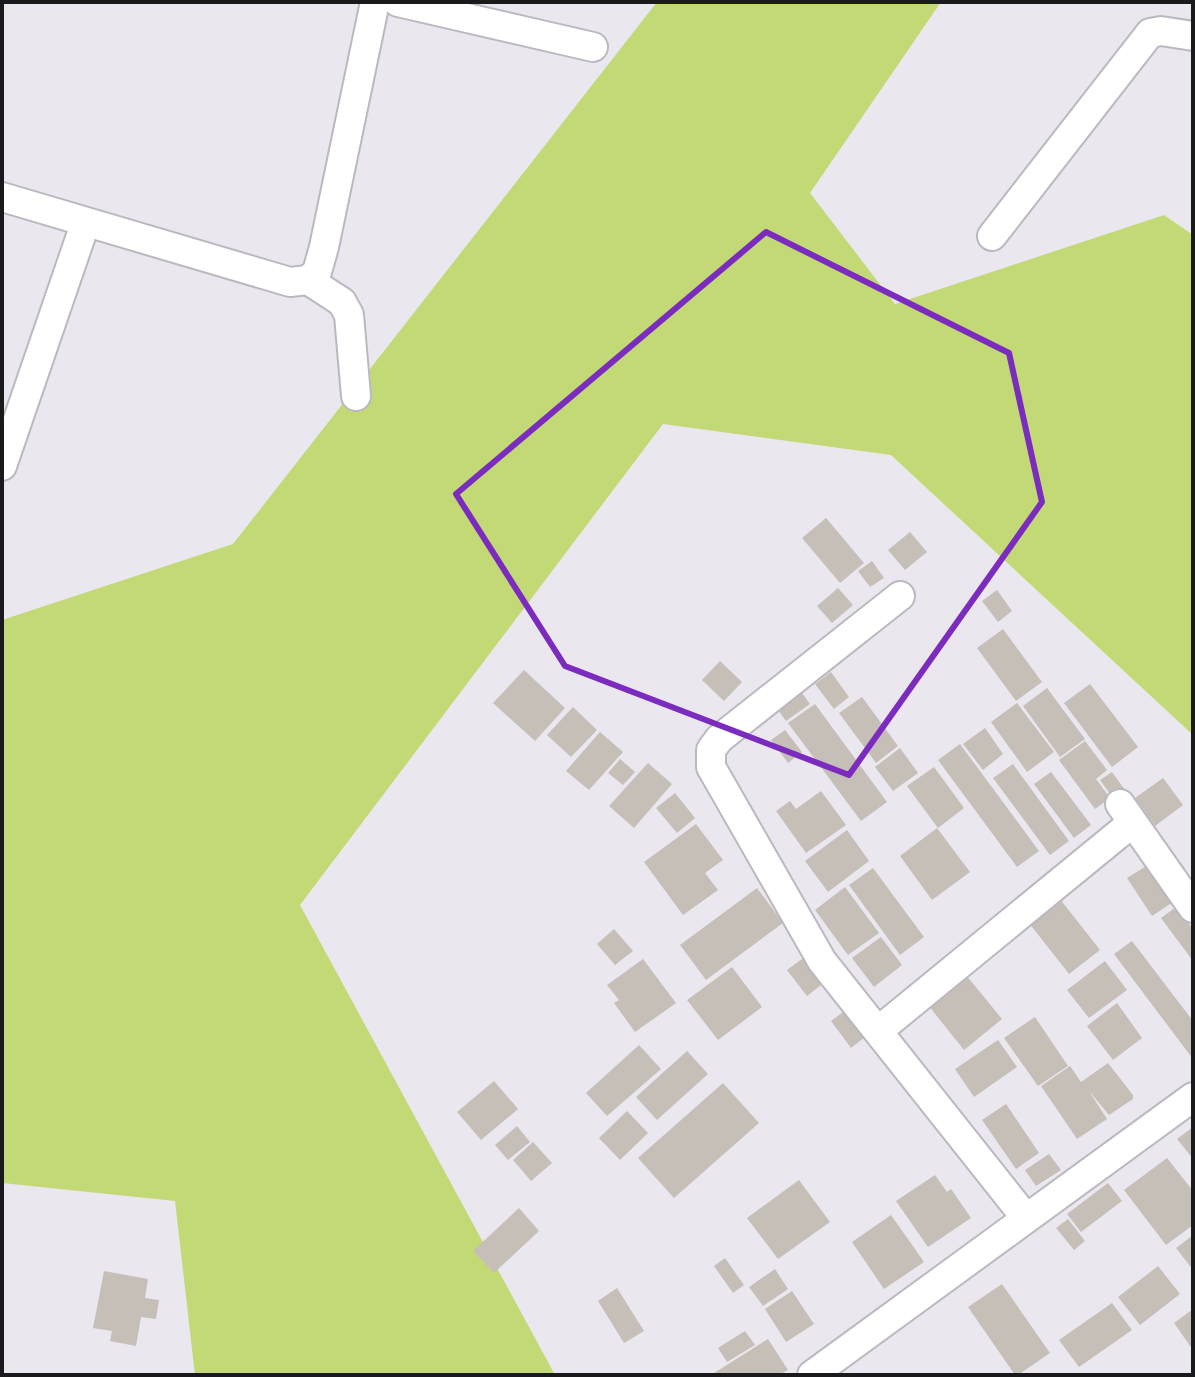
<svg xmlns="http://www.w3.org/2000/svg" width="1195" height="1377" font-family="'Asap Condensed',sans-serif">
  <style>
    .green { fill: #c3d976 }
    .building { fill: #c5bfb8 }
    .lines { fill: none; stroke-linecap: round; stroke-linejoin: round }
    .street-casing { stroke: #bcb8c0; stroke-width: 32 }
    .street { stroke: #fff; stroke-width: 28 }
    .marked { fill: none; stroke: #7b2cbf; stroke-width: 6; stroke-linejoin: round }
  </style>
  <rect width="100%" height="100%" fill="#ebe7ef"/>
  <!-- green -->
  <path class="green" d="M657 2H941L810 193 895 304 1164 215 1193 235V735L891 455 663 424 300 905 555 1375H195L175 1201 2 1183V620L233 544Z"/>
  <!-- building -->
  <g class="building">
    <path d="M826 518 864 563 840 583 802 538Z"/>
    <path d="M910 532 927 552 905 570 888 550Z"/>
    <path d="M872 561 884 578 870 587 858 571Z"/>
    <path d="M838 588 853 605 832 623 817 606Z"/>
    <path d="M997 590 1012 611 998 622 982 601Z"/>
    <path d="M1003 629 1042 682 1016 701 977 648Z"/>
    <path d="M720 661 742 682 724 701 702 680Z"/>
    <path d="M524 670 565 708 535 741 493 703Z"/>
    <path d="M831 672 849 697 834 709 815 684Z"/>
    <path d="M1090 684 1138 747 1112 767 1064 703Z"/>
    <path d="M1047 688 1085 739 1060 757 1023 706Z"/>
    <path d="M802 693 810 704 786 721 778 710Z"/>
    <path d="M862 697 898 746 876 763 839 713Z"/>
    <path d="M1017 703 1054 752 1027 772 991 722Z"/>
    <path d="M815 704 887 802 861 821 788 723Z"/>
    <path d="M573 707 597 730 571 757 547 735Z"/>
    <path d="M985 728 1003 754 983 770 963 744Z"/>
    <path d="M785 730 802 752 788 763 771 740Z"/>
    <path d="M600 732 623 752 589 790 566 771Z"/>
    <path d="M1085 741 1107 770 1096 779 1110 798 1095 809 1059 760Z"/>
    <path d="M960 744 1039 851 1017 867 938 760Z"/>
    <path d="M900 748 918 773 893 791 875 767Z"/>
    <path d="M620 759 635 772 623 785 608 773Z"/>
    <path d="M648 763 672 784 634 828 609 806Z"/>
    <path d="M1013 764 1069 841 1050 855 993 778Z"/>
    <path d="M934 767 964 808 938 828 907 786Z"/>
    <path d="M1051 772 1091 825 1074 838 1034 784Z"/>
    <path d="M1112 772 1128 794 1116 802 1100 780Z"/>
    <path d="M1163 778 1183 805 1155 826 1135 798Z"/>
    <path d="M821 791 846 825 806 853 776 811 790 801 796 809Z"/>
    <path d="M675 793 695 818 677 833 656 808Z"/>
    <path d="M696 824 723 860 705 873 718 890 683 915 644 862Z"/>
    <path d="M937 828 970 872 932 900 900 856Z"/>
    <path d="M847 830 869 861 828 892 805 861Z"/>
    <path d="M1151 863 1176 900 1152 916 1127 878Z"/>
    <path d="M873 868 924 937 900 955 849 885Z"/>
    <path d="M845 887 879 933 848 955 815 910Z"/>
    <path d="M757 888 783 923 706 980 680 945Z"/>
    <path d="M1060 899 1100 950 1069 974 1029 923Z"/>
    <path d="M1176 907 1193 929V961L1161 918Z"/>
    <path d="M614 929 633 951 615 965 597 944Z"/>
    <path d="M881 937 902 965 874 987 852 958Z"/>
    <path d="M1132 941 1193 1021V1059L1114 954Z"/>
    <path d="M806 956 825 982 807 996 787 970Z"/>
    <path d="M643 959 676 1003 635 1032 614 1003 619 1000 607 985Z"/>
    <path d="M1105 961 1127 990 1089 1018 1067 990Z"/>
    <path d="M732 967 762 1007 718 1040 687 1000Z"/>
    <path d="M966 975 1002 1019 964 1050 928 1005Z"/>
    <path d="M1117 1003 1142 1038 1113 1060 1087 1026Z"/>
    <path d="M850 1007 870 1033 851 1048 831 1021Z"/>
    <path d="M1035 1017 1068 1066 1038 1086 1004 1038Z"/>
    <path d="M998 1040 1017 1067 974 1097 955 1069Z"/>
    <path d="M639 1045 661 1069 607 1116 586 1093Z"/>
    <path d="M687 1051 708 1074 657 1120 636 1097Z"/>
    <path d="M1108 1063 1133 1095V1099L1109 1115 1089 1091 1107 1119 1077 1139 1041 1086 1070 1066 1081 1082Z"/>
    <path d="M494 1081 518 1109 481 1140 457 1112Z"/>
    <path d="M723 1083 759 1123 674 1198 638 1158Z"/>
    <path d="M1006 1104 1039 1153 1016 1169 982 1120Z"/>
    <path d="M627 1111 648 1133 620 1160 599 1138Z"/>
    <path d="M517 1126 530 1142 508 1160 495 1145Z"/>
    <path d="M1193 1127V1159L1177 1139Z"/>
    <path d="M533 1142 552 1163 531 1181 513 1160Z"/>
    <path d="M1049 1154 1061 1170 1036 1186 1025 1170Z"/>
    <path d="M1167 1158 1193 1191V1225L1166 1245 1124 1190Z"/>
    <path d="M935 1175 947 1192 951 1189 971 1218 928 1247 896 1201Z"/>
    <path d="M799 1180 830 1222 778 1259 747 1218Z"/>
    <path d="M1108 1183 1122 1201 1081 1232 1067 1214Z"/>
    <path d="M519 1208 539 1231 494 1273 473 1251Z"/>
    <path d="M891 1215 924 1262 884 1289 852 1242Z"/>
    <path d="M1068 1219 1085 1241 1074 1250 1056 1228Z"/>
    <path d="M1193 1235V1270L1176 1248Z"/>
    <path d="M725 1258 744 1285 733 1293 714 1266Z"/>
    <path d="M1158 1266 1180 1294 1140 1325 1118 1297Z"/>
    <path d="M775 1269 788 1289 763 1306 749 1287Z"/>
    <path d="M104 1271 148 1279 145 1298 159 1300 156 1319 141 1317 136 1346 110 1341 112 1331 93 1328Z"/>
    <path d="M1002 1284 1050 1353 1018 1375H1015L968 1307Z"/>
    <path d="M617 1288 644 1331 624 1343 598 1301Z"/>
    <path d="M792 1291 814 1324 786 1342 765 1309Z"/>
    <path d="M1112 1303 1132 1330 1079 1367 1059 1340Z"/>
    <path d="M1193 1309V1350L1174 1323Z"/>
    <path d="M745 1331 755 1345 727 1362 718 1348Z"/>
    <path d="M768 1339 788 1370 779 1375H711Z"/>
  </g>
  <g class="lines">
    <!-- street casing -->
    <g class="street-casing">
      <g id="street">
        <path d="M398 2 593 47"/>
        <path d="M2 197 290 282 308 280 317 272 324 247 375 2"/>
        <path d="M992 236 1150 33 1161 31 1193 36"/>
        <path d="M308 280 342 302 349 315 356 396"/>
        <path d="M2 466 85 224"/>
        <path d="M900 596 719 739 711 750V767L822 961 1026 1218"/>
        <path d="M1120 804 1193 908"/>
        <path d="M878 1031 1132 823"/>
        <path d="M812 1375 1193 1097"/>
      </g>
    </g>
    <!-- street -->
    <use href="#street" class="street"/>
  </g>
  <!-- marked area -->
  <path class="marked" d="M766 232 1009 353 1042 502 849 775 565 666 456 494Z"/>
  <!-- border -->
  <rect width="1195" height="1377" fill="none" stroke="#1a191c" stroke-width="8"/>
</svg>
